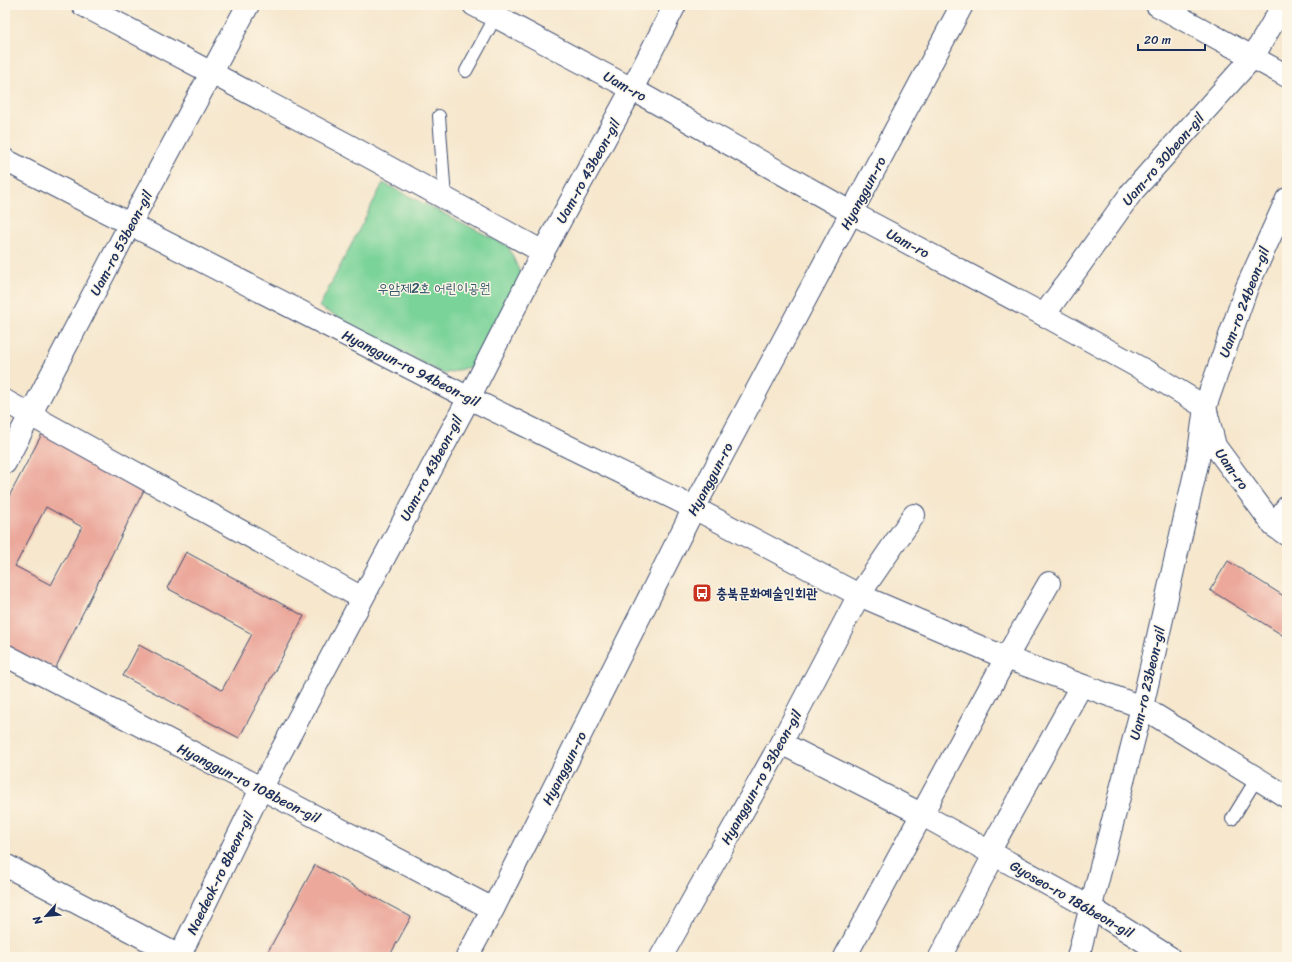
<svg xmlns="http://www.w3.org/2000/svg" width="1292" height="962" font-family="Sriracha,'Poor Story',sans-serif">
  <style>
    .green { fill: #7ad399; stroke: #4a817c }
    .building { fill: #eba89b; fill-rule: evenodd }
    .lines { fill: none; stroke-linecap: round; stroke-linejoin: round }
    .service-casing { stroke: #3c4b6f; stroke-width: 14 }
    .minor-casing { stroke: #3c4b6f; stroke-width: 24 }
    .tertiary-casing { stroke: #3c4b6f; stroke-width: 24 }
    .service { stroke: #fff; stroke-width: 12 }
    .minor { stroke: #fff; stroke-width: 22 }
    .tertiary { stroke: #fff; stroke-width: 22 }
    .labels { text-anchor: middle; stroke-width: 3; stroke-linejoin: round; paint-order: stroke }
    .street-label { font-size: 14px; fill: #1b2f5e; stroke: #fcf5e5 }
    .park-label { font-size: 14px; fill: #33586d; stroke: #fcf5e5 }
    .poi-label { font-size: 14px; font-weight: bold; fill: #1b2f5e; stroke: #fcf5e5; text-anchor: start }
  </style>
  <rect width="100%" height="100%" fill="#fcf5e5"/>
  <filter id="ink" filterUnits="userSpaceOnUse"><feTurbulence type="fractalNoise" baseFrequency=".025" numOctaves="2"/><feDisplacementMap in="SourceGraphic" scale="8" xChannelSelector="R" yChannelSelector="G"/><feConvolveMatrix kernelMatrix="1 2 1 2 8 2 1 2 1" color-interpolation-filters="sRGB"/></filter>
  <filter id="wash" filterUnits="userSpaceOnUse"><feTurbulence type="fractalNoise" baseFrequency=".012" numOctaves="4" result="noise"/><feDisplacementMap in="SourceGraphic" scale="16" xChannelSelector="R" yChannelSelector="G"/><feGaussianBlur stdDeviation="0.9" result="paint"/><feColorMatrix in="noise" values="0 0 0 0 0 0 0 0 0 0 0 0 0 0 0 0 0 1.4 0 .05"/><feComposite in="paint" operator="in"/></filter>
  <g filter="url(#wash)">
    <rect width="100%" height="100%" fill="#f6e7cd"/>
    <!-- green -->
    <path class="green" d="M383 183 508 246 523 279 473 366 444 374 319 307Z"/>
    <g id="blocks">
      <!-- building -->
      <g class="building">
        <path d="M43 432 146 486 54 671 5 646V504ZM46 507 82 527 51 585 15 566Z"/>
        <path d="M186 552 304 616 239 738 123 676 139 645 222 690 252 634 167 588Z"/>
        <path d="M1228 561 1287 598V638L1210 590Z"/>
        <path d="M315 865 411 917 389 957H265Z"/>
      </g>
    </g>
  </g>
  <g filter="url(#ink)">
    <use href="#blocks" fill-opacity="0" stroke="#3c4b6f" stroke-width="1"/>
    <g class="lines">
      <!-- service casing -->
      <g class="service-casing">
        <g id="service">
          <path d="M466 71 496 16"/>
          <path d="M439 116 445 198"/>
          <path d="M1232 819 1257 778"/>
        </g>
      </g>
      <!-- minor casing -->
      <g class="minor-casing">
        <g id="minor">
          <path d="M83 5 346 144 543 252"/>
          <path d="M1157 5 1287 76"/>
          <path d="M5 160 469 398 694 508 859 595 1006 658 1142 707 1287 797"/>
          <path d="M1044 315 1132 192 1253 57 1283 5"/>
          <path d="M5 401 362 598"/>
          <path d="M5 463 130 224 248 5"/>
          <path d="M1274 526 1287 507"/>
          <path d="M5 655 493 909"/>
          <path d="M781 743 921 814 1091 908 1169 957"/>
          <path d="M989 852 1081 686"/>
          <path d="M5 865 179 956"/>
          <path d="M179 957 261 789 469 398 543 252 632 89 675 5"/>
          <path d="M661 957 781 743 859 595 914 515"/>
          <path d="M845 957 1006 658 1049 583"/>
          <path d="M940 957 994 855"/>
          <path d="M1078 957 1142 707 1198 460 1205 407 1247 287 1287 199"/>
        </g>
      </g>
      <!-- tertiary casing -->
      <g class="tertiary-casing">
        <g id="tertiary">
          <path d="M474 5 632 89 852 213 1044 315 1151 374 1205 407 1215 446 1274 526 1287 535"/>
          <path d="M467 957 493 909 694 508 962 5"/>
        </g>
      </g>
      <!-- service -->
      <use href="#service" class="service"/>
      <!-- minor -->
      <use href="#minor" class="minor"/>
      <!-- tertiary -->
      <use href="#tertiary" class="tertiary"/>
    </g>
  </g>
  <!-- icons -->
  <defs>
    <g id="bus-square" transform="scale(1)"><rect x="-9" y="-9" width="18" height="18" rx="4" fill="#c8321e" stroke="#fcf5e5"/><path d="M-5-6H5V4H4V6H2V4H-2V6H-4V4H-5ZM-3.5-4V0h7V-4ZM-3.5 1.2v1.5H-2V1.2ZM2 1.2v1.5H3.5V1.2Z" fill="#fff"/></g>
  </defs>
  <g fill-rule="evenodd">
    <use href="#bus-square" x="702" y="593"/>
  </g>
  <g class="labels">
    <!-- street labels -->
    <g class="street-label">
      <text transform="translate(625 86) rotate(29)" y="5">Uam-ro</text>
      <text transform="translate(1163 159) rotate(-49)" y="5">Uam-ro 30beon-gil</text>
      <text transform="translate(588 171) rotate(-61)" y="5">Uam-ro 43beon-gil</text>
      <text transform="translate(863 193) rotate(-62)" y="5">Hyanggun-ro</text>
      <text transform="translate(121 243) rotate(-62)" y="5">Uam-ro 53beon-gil</text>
      <text transform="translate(908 243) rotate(28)" y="5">Uam-ro</text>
      <text transform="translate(1244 302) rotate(-69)" y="5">Uam-ro 24beon-gil</text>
      <text transform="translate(411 368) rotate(27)" y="5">Hyanggun-ro 94beon-gil</text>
      <text transform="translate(431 468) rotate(-62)" y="5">Uam-ro 43beon-gil</text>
      <text transform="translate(1232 469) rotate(55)" y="5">Uam-ro</text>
      <text transform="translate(710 479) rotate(-62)" y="5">Hyanggun-ro</text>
      <text transform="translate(1147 683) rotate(-77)" y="5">Uam-ro 23beon-gil</text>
      <text transform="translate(564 768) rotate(-63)" y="5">Hyanggun-ro</text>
      <text transform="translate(761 777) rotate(-61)" y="5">Hyanggun-ro 93beon-gil</text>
      <text transform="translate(249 783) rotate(27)" y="5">Hyanggun-ro 108beon-gil</text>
      <text transform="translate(220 873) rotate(-64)" y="5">Naedeok-ro 8beon-gil</text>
      <text transform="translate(1072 899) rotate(30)" y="5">Gyoseo-ro 186beon-gil</text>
    </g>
    <!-- park labels -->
    <g class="park-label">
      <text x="434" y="293">우암제2호 어린이공원</text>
    </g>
    <!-- poi labels -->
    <g class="poi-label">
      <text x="716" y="598">충북문화예술인회관</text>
    </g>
  </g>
  <!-- margin -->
  <rect width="1292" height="962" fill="none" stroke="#fcf5e5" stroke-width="20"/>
  <!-- north arrow -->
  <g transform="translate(46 916) rotate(243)" stroke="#fcf5e5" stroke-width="3" paint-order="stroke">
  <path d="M0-3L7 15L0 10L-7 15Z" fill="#1b2f5e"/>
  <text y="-6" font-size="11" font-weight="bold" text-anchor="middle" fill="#1b2f5e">N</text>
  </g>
  <!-- scale -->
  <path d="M1138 44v6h67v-6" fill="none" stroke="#1b2f5e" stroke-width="2"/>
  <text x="1144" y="44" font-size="12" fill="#1b2f5e" stroke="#fcf5e5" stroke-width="3" paint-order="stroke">20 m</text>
</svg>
